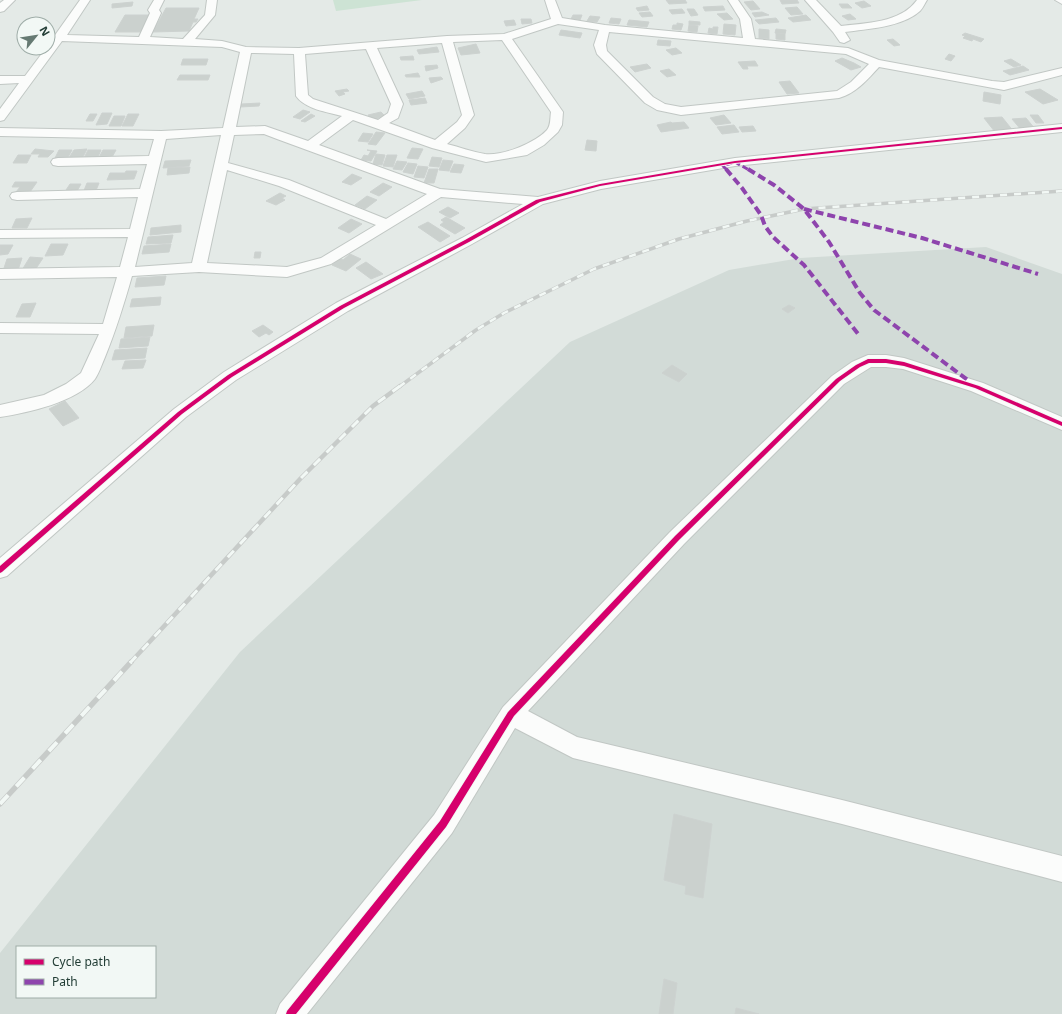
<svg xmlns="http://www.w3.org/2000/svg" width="1062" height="1014" font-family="'Noto Sans',sans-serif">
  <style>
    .built { fill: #d2dbd7; fill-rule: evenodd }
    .green { fill: #cde3d4 }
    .building { fill: #cbd1ce; stroke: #cdd2d0 }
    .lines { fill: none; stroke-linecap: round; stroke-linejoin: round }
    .minor-casing { stroke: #c1c7c4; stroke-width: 2 }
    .minor { fill: #fbfcfb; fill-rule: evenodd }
    .rail-far2-casing { stroke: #c7cbc9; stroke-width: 3.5 }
    .rail-far1-casing { stroke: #c7cbc9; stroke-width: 4.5 }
    .rail-casing { stroke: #c7cbc9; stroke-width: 5.5 }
    .rail-far2 { stroke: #f2f8f5; stroke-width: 2.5; stroke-dasharray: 7; stroke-linecap: butt }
    .rail-far1 { stroke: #f2f8f5; stroke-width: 3; stroke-dasharray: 9; stroke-linecap: butt }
    .rail { stroke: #f2f8f5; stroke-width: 4; stroke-dasharray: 12; stroke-linecap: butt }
    .quiet-far1 { stroke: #8e44ad; stroke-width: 3; stroke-dasharray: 6 3; stroke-linecap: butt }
    .quiet { stroke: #8e44ad; stroke-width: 4; stroke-dasharray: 8 4; stroke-linecap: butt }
    .cycleway-casing { stroke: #f2f8f5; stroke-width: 2 }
    .cycleway { fill: #d6006c; fill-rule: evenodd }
  </style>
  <rect width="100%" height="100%" fill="#e4eae7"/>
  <!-- built -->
  <path class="built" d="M986 247 1062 274V1014H0V953L240 652 570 342 729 270 800 258ZM17 947H155V997H17Z"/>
  <!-- green -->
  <path class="green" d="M333 0H422L336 11Z"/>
  <!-- building -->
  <g class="building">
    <path d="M666 0H685L687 3 669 4Z"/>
    <path d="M780 0H797L799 3 782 4Z"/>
    <path d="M753 1 760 9 751 10 744 2Z"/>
    <path d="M864 1 871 6 862 8 855 3Z"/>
    <path d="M133 2 132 6 112 8V4Z"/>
    <path d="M839 4H848L852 8H842Z"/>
    <path d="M647 6 649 10 638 11 636 8Z"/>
    <path d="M723 6 725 10 705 11 703 7Z"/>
    <path d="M797 7 803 14 791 15 785 8Z"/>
    <path d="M166 8H199L194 19H198L196 22H193L189 31 153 32Z"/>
    <path d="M682 9 685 13 672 14 669 10Z"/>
    <path d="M687 9H694L698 15 691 16Z"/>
    <path d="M650 12 653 16 642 17 639 13Z"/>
    <path d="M762 12 769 15 755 17 752 13Z"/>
    <path d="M727 13 733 19 724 20 717 14Z"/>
    <path d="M850 14 856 19 848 20 842 16Z"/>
    <path d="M125 15H152L143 32H115Z"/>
    <path d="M573 15H582L580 20 571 19Z"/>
    <path d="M806 15 811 20 793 22 788 18Z"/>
    <path d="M590 16 600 17 597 22 587 21Z"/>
    <path d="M611 18 621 19 619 24 609 23Z"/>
    <path d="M776 18 779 22 759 24 755 20Z"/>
    <path d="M521 19H531L532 23 522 24Z"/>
    <path d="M514 20 516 25 506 26 504 21Z"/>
    <path d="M629 20 649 22 647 27 627 25Z"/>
    <path d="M689 21 700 22V25H689Z"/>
    <path d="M677 23 683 24 681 30 672 29 673 25H677Z"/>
    <path d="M724 24 736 25 735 35 723 34Z"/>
    <path d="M689 25 698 26 697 32 688 31Z"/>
    <path d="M713 27H718L717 34 708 33 709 28 713 29Z"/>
    <path d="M759 29 769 30V39L759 38Z"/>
    <path d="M776 29 786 30 785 34 775 33Z"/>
    <path d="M561 30 582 33 580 38 559 35Z"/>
    <path d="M776 33 785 34V40L776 39Z"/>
    <path d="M965 33 984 39 981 42 973 39 972 41 963 38 965 36 962 35Z"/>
    <path d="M893 39 900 45 894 46 887 40Z"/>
    <path d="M658 40 671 41 670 46 657 45Z"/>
    <path d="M476 44 480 53 461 55 458 48Z"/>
    <path d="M437 47 439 52 419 54 417 50Z"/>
    <path d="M676 48 682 53 672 55 666 50Z"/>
    <path d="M949 54 955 56 951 61 945 59Z"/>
    <path d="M413 56 414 60H401L400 57Z"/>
    <path d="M842 58 854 63 861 67 851 70 835 61Z"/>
    <path d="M183 59H208L206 65H181Z"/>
    <path d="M1011 59 1021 65 1014 67 1004 61Z"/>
    <path d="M755 61 758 66H747L748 69H743L738 62Z"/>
    <path d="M647 64 651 68 635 72 630 67Z"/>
    <path d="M437 65 438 68 426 71 425 66Z"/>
    <path d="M1023 66 1029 70 1010 75 1003 71Z"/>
    <path d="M669 69 676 75 667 77 660 71Z"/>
    <path d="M418 73 420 77H406L405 75Z"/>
    <path d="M180 75H210L208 80H177Z"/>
    <path d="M441 77 443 79 431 83 429 78Z"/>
    <path d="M790 81 799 93 787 94 779 82Z"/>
    <path d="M347 89 349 91 343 92 345 94 339 96 335 91Z"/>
    <path d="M1040 89 1058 100 1043 104 1025 92Z"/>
    <path d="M422 91 425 96 409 99 406 94Z"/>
    <path d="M984 92 1001 95 1000 104 983 101Z"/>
    <path d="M425 98 427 103 411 105 409 100Z"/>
    <path d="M260 103 259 106 240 107 241 104Z"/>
    <path d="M303 110 310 112 300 119 293 117Z"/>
    <path d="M381 112 385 116 372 120 368 115Z"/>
    <path d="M102 113H112L107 124 96 125Z"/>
    <path d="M90 114H97L93 121H86Z"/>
    <path d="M128 114H139L133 126H122Z"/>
    <path d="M311 114 315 116 305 122 301 121Z"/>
    <path d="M724 115 731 123 716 125 710 118Z"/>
    <path d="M1030 115H1038L1044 123H1036Z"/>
    <path d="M114 116H125L121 126H109Z"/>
    <path d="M1002 117 1014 132H995L984 118Z"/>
    <path d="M1026 118 1036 130 1022 131 1012 119Z"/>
    <path d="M671 122 672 123 684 122 689 128 661 132 657 125Z"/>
    <path d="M734 125 739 132 722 134 717 127Z"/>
    <path d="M753 126 756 131 742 132 739 127Z"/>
    <path d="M376 132 385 133 376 145 368 144Z"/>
    <path d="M363 133 373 134 368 142 358 141Z"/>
    <path d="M587 140 597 141 596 151 585 150Z"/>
    <path d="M412 148 423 149 418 159 407 158Z"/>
    <path d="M35 149 54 151 48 157H38L40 154H31Z"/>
    <path d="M87 149 82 159H68L74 150Z"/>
    <path d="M59 150H72L67 159H58L59 158H55Z"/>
    <path d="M88 150H101L97 159 83 160Z"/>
    <path d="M103 150H116L111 159H98Z"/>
    <path d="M367 150 377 151 371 161 361 160 364 155 368 156 371 151Z"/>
    <path d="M376 154 385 155 382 165 373 164Z"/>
    <path d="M18 155H31L27 163H13Z"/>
    <path d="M387 155H397L393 167 383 166Z"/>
    <path d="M432 157 442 158 439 167 429 166Z"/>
    <path d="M191 160 189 166 163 168 165 161Z"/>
    <path d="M443 160 453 161 449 171 439 170Z"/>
    <path d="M397 161 407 162 402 170 393 169Z"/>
    <path d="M408 163 417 164 413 174 403 172Z"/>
    <path d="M454 164 464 165 461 173 450 172Z"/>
    <path d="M418 166 428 167 424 178 414 177Z"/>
    <path d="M190 167 189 173 167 175 168 168Z"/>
    <path d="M429 169H438L434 183H424Z"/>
    <path d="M126 171H137L134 179 107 180 110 173H125Z"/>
    <path d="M352 174 362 178 351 185 342 182Z"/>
    <path d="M15 182H37L30 192H16L20 187H12Z"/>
    <path d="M87 183H99L95 193H83Z"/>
    <path d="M383 183 392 187 379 196 370 192Z"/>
    <path d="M70 184H81L76 193H64Z"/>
    <path d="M280 193 286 196 282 198 285 200 276 205 266 201Z"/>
    <path d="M367 196 377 200 365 209 355 205Z"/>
    <path d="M448 207 459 213 450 218 439 212Z"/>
    <path d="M446 217 465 228 455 234 440 225 444 222 441 220Z"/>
    <path d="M32 218 27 228H12L16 219Z"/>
    <path d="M351 219 362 224 349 233 338 228Z"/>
    <path d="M428 222 450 236 440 242 418 227Z"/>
    <path d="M181 225V232L150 235 151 228Z"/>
    <path d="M173 235 171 243 146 244 148 237Z"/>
    <path d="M51 244H68L63 255 45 256Z"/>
    <path d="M171 244 169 252 142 254 144 246Z"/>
    <path d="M0 245H13L8 254 0 255Z"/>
    <path d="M255 252H261L260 258H254Z"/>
    <path d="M350 254 361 259 346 271 332 265 340 258 343 260Z"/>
    <path d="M30 257 43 258 35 270H22Z"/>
    <path d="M22 258 18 270 3 271 7 259Z"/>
    <path d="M366 262 383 274 371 279 356 268Z"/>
    <path d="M166 276 164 285 135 287 137 278Z"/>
    <path d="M161 297 160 305 130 307 132 299Z"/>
    <path d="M36 303 30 317H16L22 304Z"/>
    <path d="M789 305 795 308 788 313 782 309Z"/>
    <path d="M154 325 152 336 124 338 126 327Z"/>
    <path d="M263 325 273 332 269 335 266 333 259 337 252 331Z"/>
    <path d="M150 337 148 346 119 348 121 339Z"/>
    <path d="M147 348 145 358 112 360 115 350Z"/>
    <path d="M146 360 143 368 122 369 125 361Z"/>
    <path d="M672 365 687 374 679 382 662 373Z"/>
    <path d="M65 401 79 418 63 426 49 409Z"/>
    <path d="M674 814 712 824 703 898 685 894 686 886 664 880Z"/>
    <path d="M664 979 677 983 673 1014H659Z"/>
    <path d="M736 1008 759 1014H735Z"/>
  </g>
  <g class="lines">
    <!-- minor casing -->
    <g class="minor-casing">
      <g id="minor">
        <path d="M4 0H15L4 11 0 12V3Z"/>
        <path d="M80 0H90L67 35 139 37 150 13 148 10 154 0H164L159 10 161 13 150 37 183 39 205 15 207 0H217L215 15 195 39 222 41 246 47 299 48 447 36 504 34 551 19 545 0H555L562 18 605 25 743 38 740 19 728 0H738L751 19 755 39 848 48 879 60 992 81 1004 82 1062 68V75L1004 90 879 67C867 80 856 93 839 98L681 115 657 110 645 103 597 54 594 45 599 30 558 24 512 39 563 112 562 125 558 132 544 145 527 155 486 162 432 148 353 120 319 145 440 189 538 197 600 181 735 158 1062 124V132L735 166 601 189 543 204 472 244 348 311 236 380 186 417 7 576 0 578V558L174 409 224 372 336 303 462 238 523 204 441 197 331 264 287 277 199 272 132 276C124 304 116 330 105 357 102 364 99 373 95 379 77 402 27 413 0 417V405L44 395 66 384 81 373 99 334 0 333V323L103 324 117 277 0 279V269L120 267 128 237 0 238V230L130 229 138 197 17 200 12 199 10 196 12 193 17 192 140 189 147 164 58 166 53 165 51 162 53 159 58 158 149 156 154 139 0 136V128L161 131 223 128 240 52 222 47 62 41 4 120 0 121V109L19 83 0 84V76H25L46 48H48V45ZM609 32 846 54 869 64 851 82 837 91 681 107 665 104 653 97 607 51 606 45ZM502 40 551 112C550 118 551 125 547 130 535 143 503 156 485 154 473 152 459 147 447 144L465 128 474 115 453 42ZM442 43 462 115 457 122 435 140 389 123 398 118 403 104 377 48ZM366 49 391 104 388 113 378 120 313 99 308 95 305 54ZM251 53 294 54 296 96C305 109 327 112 342 116L308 141 265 126 236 127ZM264 134 277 139 427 194 386 219 289 180 228 163 234 135ZM221 135 192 263 135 267 166 139ZM227 170 279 186 376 225 321 258 287 267 207 263Z"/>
        <path d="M805 0H816L841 26C865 23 901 23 917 0H927C925 3 923 8 920 11 903 27 867 29 845 32L850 40 844 43 840 42 833 32Z"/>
        <path d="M1055 0H1062V4Z"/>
        <path d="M868 355H886L904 358 983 383 1062 417V430L971 391 903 369 886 367H871L844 384 684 544 528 711 577 737 842 800 1062 856V882L842 824 573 758 515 728 452 833 307 1014H276L280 1004 434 815 503 707 670 532 832 376 852 362Z"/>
      </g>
    </g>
    <!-- minor -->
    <use href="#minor" class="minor"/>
    <!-- rail-far2 casing -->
    <g class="rail-far2-casing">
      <path id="rail-far2" d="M399 387 476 330 504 313 594 269 679 239 747 221 804 209 1062 191"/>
    </g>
    <!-- rail-far1 casing -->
    <g class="rail-far1-casing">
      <path id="rail-far1" d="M130 663 301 478 373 406 400 386"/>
    </g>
    <!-- rail casing -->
    <g class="rail-casing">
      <path id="rail" d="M0 804 131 662"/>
    </g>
    <!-- rail-far2 -->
    <use href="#rail-far2" class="rail-far2"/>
    <!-- rail-far1 -->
    <use href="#rail-far1" class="rail-far1"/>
    <!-- rail -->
    <use href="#rail" class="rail"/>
    <!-- quiet-far1 -->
    <path class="quiet-far1" d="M727 170 723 166 735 162 749 170"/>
    <!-- quiet -->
    <g class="quiet">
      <path d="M726 169 742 188 761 215 765 226 773 237 804 265 859 335"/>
      <path d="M748 169 774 185 804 209 829 242 860 293 874 310 969 381"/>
      <path d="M804 209 922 238 1038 274"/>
    </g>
    <!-- cycleway casing -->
    <g class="cycleway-casing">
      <g id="cycleway">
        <path d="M1062 127V129L735 163 600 186 540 202 469 242 344 308 232 377 182 414 2 572 0 573V566L178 412 228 375 340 306 465 240 536 200 600 184 735 161Z"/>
        <path d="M868 359H886L904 362 979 386 1062 422V426L975 388 904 366 886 363H869L860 367 840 381 679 540 514 716 446 827 296 1014H286L287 1011 440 821 508 712 675 536 836 379 856 365Z"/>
      </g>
    </g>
    <!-- cycleway -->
    <use href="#cycleway" class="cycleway"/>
  </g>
  <!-- legend -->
  <rect x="16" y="946" width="140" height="52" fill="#f2f8f5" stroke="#9fada8"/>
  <rect x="24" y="959" width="20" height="6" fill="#d6006c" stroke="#9fada8"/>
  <text x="52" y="966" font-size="12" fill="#223d35">Cycle path</text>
  <rect x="24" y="979" width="20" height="6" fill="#8e44ad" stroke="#9fada8"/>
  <text x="52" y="986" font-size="12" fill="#223d35">Path</text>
  <!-- north arrow -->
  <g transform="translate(36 36) rotate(60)"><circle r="19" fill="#f2f8f5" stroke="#9fada8"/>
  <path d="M0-3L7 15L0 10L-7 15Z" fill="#667a73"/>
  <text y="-6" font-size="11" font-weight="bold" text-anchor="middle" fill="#223d35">N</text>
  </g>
</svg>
